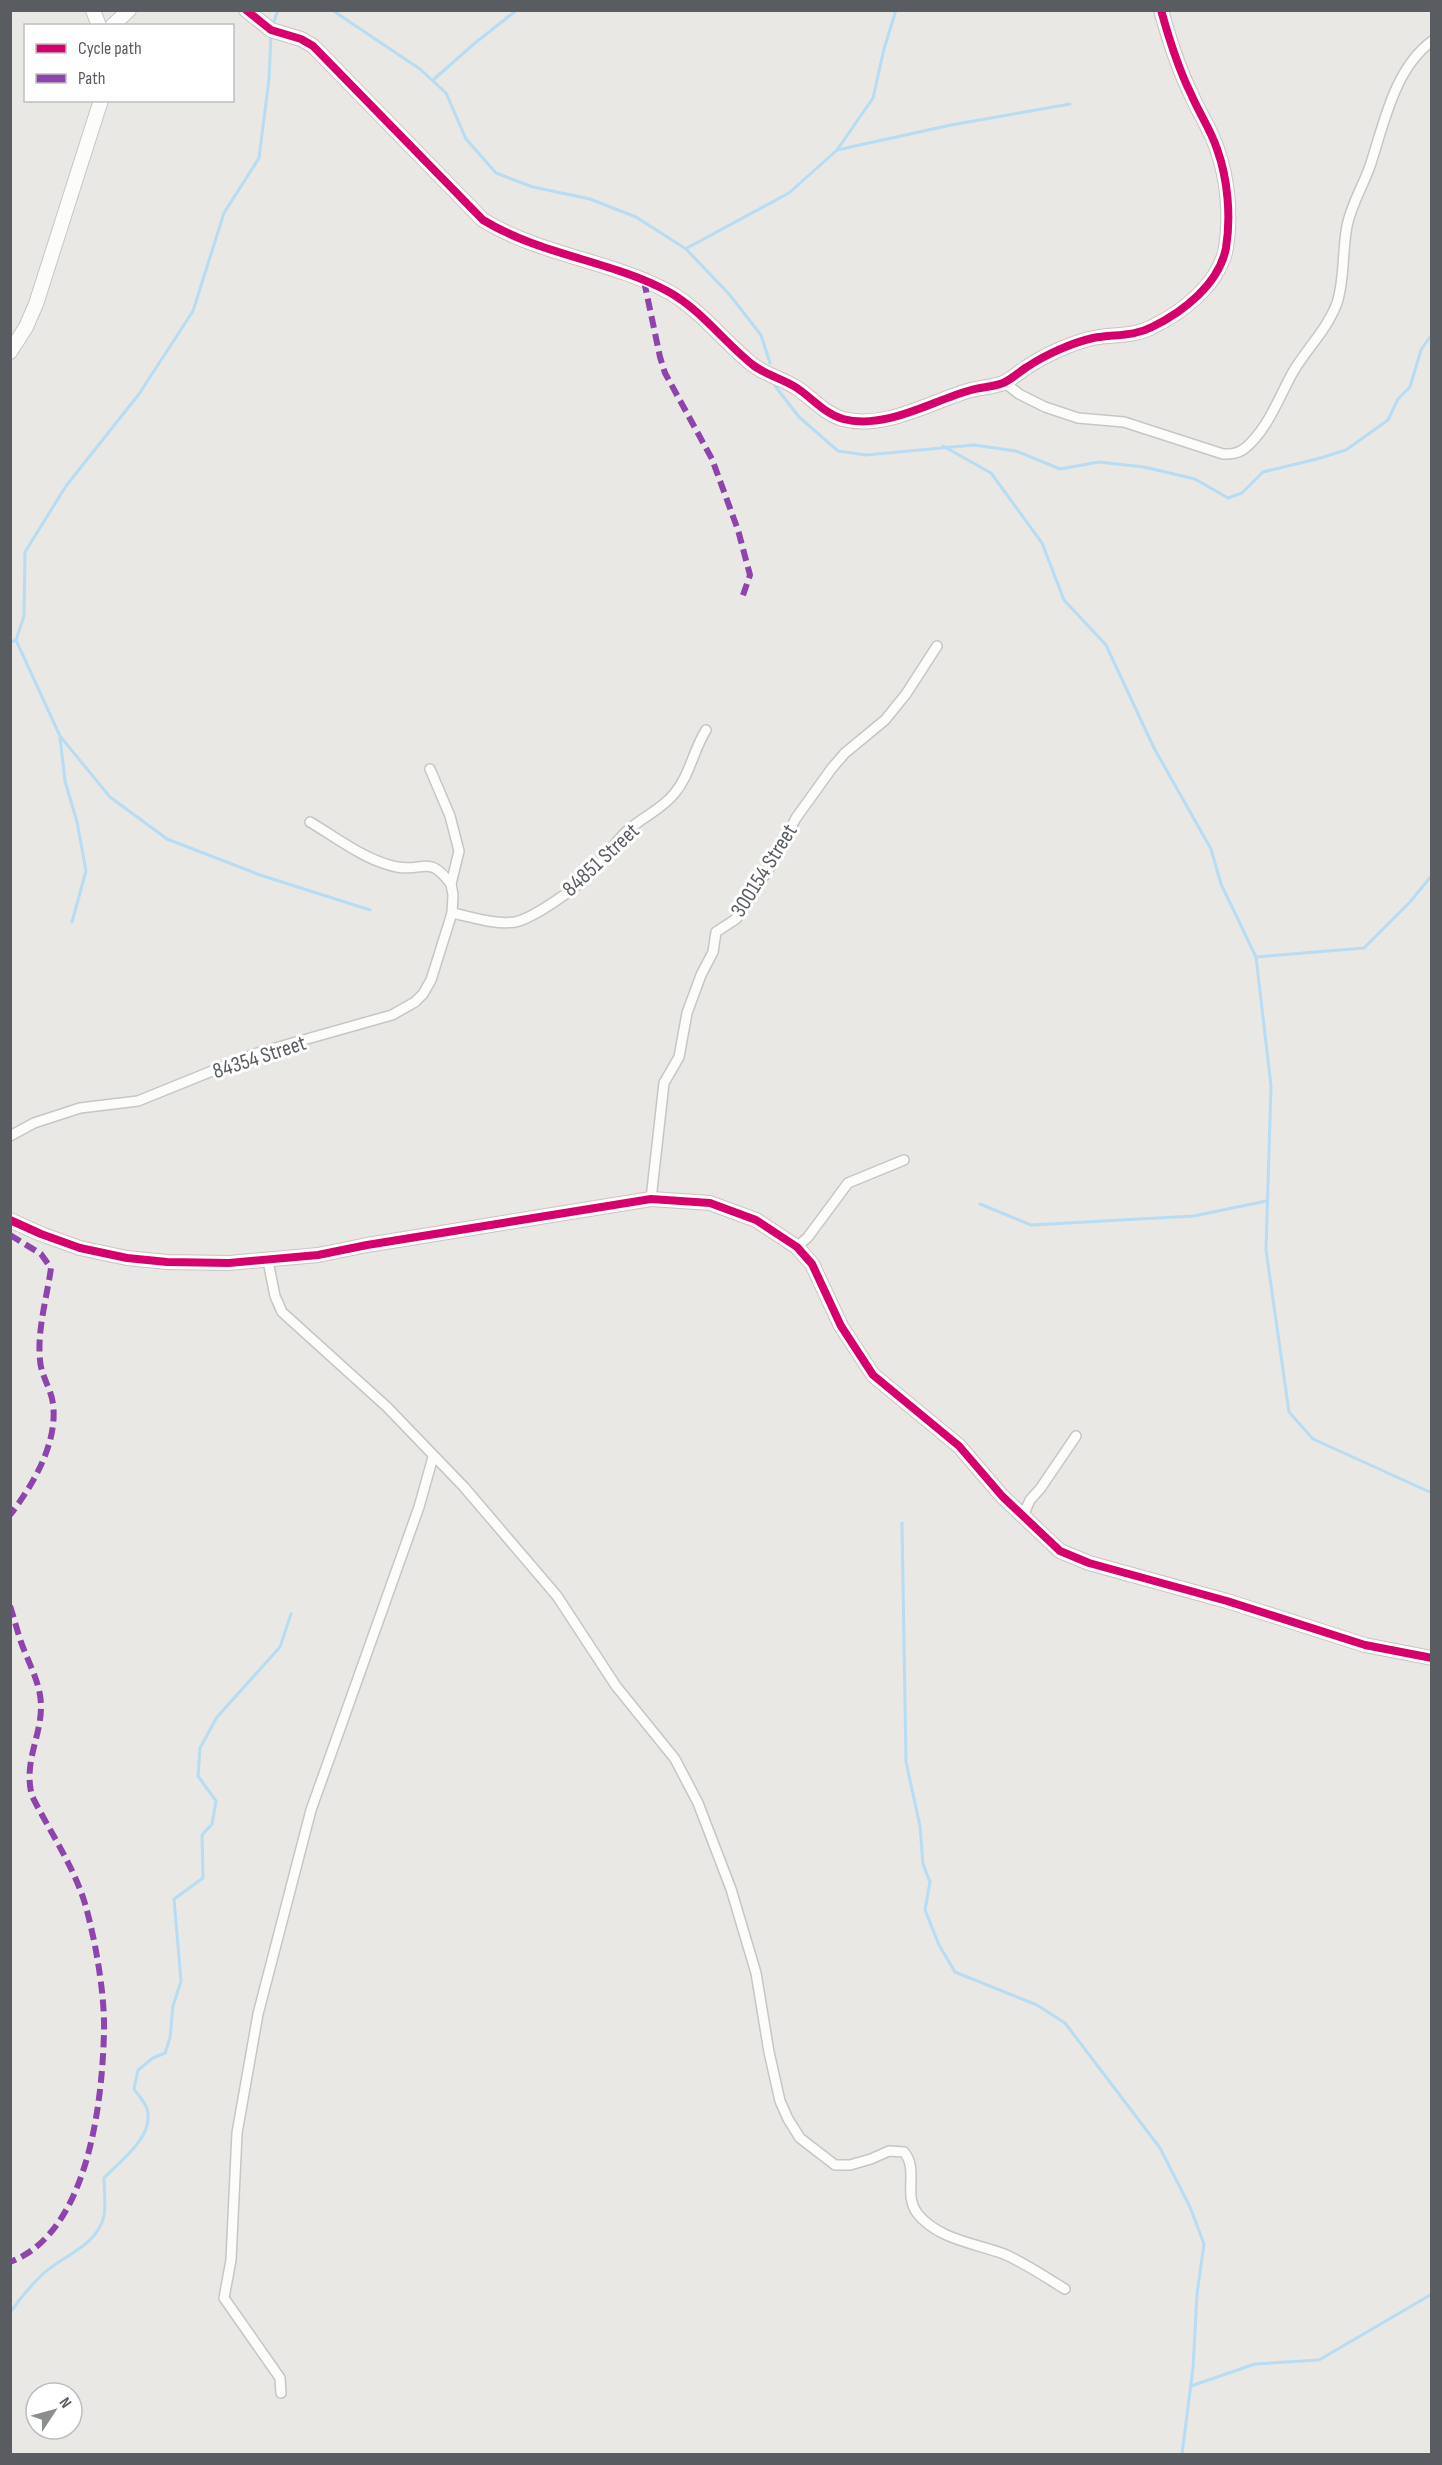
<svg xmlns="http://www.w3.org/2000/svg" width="1442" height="2465" font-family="'Sofia Sans Condensed',sans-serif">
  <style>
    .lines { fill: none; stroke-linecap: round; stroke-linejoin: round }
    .stream { stroke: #b7dcf3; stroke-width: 3 }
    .street-casing { stroke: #c6c6c6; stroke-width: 12 }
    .secondary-casing { stroke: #c6c6c6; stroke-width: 16 }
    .street { stroke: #fcfcfb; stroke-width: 9 }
    .secondary { stroke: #fcfcfb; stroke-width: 14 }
    .quiet { stroke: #8e44ad; stroke-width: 6; stroke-dasharray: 12 6; stroke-linecap: butt }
    .cycleway-casing { stroke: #fff; stroke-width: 11 }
    .cycleway { stroke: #d6006c; stroke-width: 8 }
    .labels { text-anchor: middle; stroke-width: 6; stroke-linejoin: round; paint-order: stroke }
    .street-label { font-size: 22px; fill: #595d61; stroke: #fff }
  </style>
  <rect width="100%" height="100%" fill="#e9e8e4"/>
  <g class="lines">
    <!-- stream -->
    <g class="stream">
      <path d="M332 10 420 69 446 93 466 139 496 173 533 187 590 199 636 217 686 249 729 294 761 335 770 363"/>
      <path d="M272 27 278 10"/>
      <path d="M433 80 475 43 517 10"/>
      <path d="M837 150 951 125 1070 104"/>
      <path d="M687 248 789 193 837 150 873 98 884 49 896 10"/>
      <path d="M775 386 799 417 838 451 866 455 974 445 1016 451 1060 469 1099 462 1144 467 1195 479 1228 498 1242 493 1263 472 1317 459 1346 450 1388 420 1398 399 1410 387 1421 350 1432 334"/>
      <path d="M943 446 991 473 1042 543 1064 600 1106 645 1154 748 1211 849 1221 884 1256 957 1271 1086 1266 1250 1289 1412 1313 1439 1432 1493"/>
      <path d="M16 640 60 736 110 797 167 839 260 875 370 910"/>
      <path d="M10 642 16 640 24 616 25 552 66 486 139 394 193 311 224 213 259 158 269 79 271 34"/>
      <path d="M60 737 65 781 77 822 86 871 72 922"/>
      <path d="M1256 957 1364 948 1410 902 1432 875"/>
      <path d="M980 1204 1031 1225 1194 1216 1266 1201"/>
      <path d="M902 1523 906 1762 920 1826 923 1864 930 1882 925 1910 939 1945 955 1972 1037 2005 1065 2023 1160 2148 1190 2207 1204 2244 1197 2294 1193 2368 1182 2454"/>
      <path d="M10 2313C20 2298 31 2285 44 2273 64 2255 97 2246 104 2216 106 2204 104 2189 104 2178 121 2160 155 2136 147 2109 145 2102 138 2095 134 2089L138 2070 153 2058 165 2053 170 2038 173 2006 181 1981 174 1899 203 1878 202 1835 212 1824 216 1801 198 1776 200 1748 217 1717 280 1647 291 1614"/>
      <path d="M1191 2386 1255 2364 1319 2360 1432 2294"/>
    </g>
    <!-- street casing -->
    <g class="street-casing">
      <g id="street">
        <path d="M1004 382 1019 394 1045 407 1078 418 1124 422 1223 454C1231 454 1237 454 1244 449 1267 431 1279 397 1293 372 1307 348 1327 330 1337 303 1345 278 1342 251 1347 226 1351 205 1363 186 1370 166 1384 124 1394 69 1432 41"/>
        <path d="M310 822C337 838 366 861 397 867 425 872 428 854 451 884"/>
        <path d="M452 913C472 917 495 925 515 922 535 918 585 882 598 866 608 854 615 842 627 831 642 817 661 810 674 794 690 775 693 751 706 730"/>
        <path d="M10 1136 34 1123 80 1108 138 1101 254 1054 392 1015 415 1002 423 994 431 980 452 913 453 895 451 884 459 851 450 816 430 769"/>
        <path d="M651 1199 664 1083 679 1057 687 1013 701 975 713 952 716 932 736 919 772 864 796 818 832 768 845 753 885 720 906 694 937 646"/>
        <path d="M797 1247 808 1237 848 1183 904 1160"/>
        <path d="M268 1261 275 1296 282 1312 387 1407 464 1487 557 1596 616 1686 675 1759 698 1803 731 1889 756 1973 769 2052 780 2101 788 2119 800 2138 835 2165H850L871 2159 889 2151 904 2152C919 2170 903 2194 917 2213 937 2239 974 2243 1004 2254 1025 2263 1045 2277 1065 2289"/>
        <path d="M1023 1516 1030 1500 1040 1489 1076 1436"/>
        <path d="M281 2393 280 2378 224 2298 231 2260 237 2133 258 2014 311 1810 419 1507 433 1457"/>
      </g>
    </g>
    <!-- secondary casing -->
    <g class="secondary-casing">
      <g id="secondary">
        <path d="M93 10 99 26"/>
        <path d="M246 10 271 30 301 39 313 46 483 220C542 256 610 260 669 292 701 310 724 342 753 365 766 375 783 379 797 388 812 398 825 414 843 419 886 430 931 401 971 390 982 387 993 387 1003 383 1012 379 1019 372 1027 367 1045 355 1071 343 1093 338 1113 334 1133 337 1152 327 1183 312 1219 284 1226 248 1231 217 1228 179 1217 149 1211 130 1199 113 1191 94 1178 68 1169 39 1161 10"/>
        <path d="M112 26 129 10"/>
        <path d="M10 352 26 327 36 304 101 100"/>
        <path d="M10 1220 41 1234 80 1248 127 1258 167 1262 229 1263 318 1255 367 1245 651 1199 710 1203 756 1220 797 1247 812 1264 841 1326 873 1375 959 1446 1002 1496 1060 1551 1089 1563 1227 1601 1365 1645 1432 1658"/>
      </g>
    </g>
    <!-- street -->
    <use href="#street" class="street"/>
    <!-- secondary -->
    <use href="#secondary" class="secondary"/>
    <!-- quiet -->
    <g class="quiet">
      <path d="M644 281 660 357 665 373 712 459 738 530 750 575 742 598"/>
      <path d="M10 1235 41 1254 51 1268C47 1297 37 1330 40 1360 41 1376 51 1388 53 1404 58 1443 33 1485 10 1515"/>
      <path d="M10 1606C14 1618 17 1630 21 1642 27 1659 37 1677 40 1695 46 1731 22 1758 32 1796 50 1832 75 1868 86 1907 96 1944 105 1995 104 2033 102 2104 88 2233 10 2262"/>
    </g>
    <!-- cycleway casing -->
    <g class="cycleway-casing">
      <g id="cycleway">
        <path d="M246 10 271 30 301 39 313 46 483 220C542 256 610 260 669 292 701 310 724 342 753 365 766 375 783 379 797 388 812 398 825 414 843 419 886 430 931 401 971 390 982 387 993 387 1003 383 1012 379 1019 372 1027 367 1045 355 1071 343 1093 338 1113 334 1133 337 1152 327 1183 312 1219 284 1226 248 1231 217 1228 179 1217 149 1211 130 1199 113 1191 94 1178 68 1169 39 1161 10"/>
        <path d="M10 1220 41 1234 80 1248 127 1258 167 1262 229 1263 318 1255 367 1245 651 1199 710 1203 756 1220 797 1247 812 1264 841 1326 873 1375 959 1446 1002 1496 1060 1551 1089 1563 1227 1601 1365 1645 1432 1658"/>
      </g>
    </g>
    <!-- cycleway -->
    <use href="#cycleway" class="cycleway"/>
  </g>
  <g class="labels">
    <!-- street labels -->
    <g class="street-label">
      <text transform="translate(600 859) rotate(-43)" y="8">84851 Street</text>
      <text transform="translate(763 870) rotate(-58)" y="8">300154 Street</text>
      <text transform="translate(259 1056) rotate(-18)" y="8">84354 Street</text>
    </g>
  </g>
  <!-- border -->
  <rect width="1442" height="2465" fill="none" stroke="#595d61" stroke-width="24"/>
  <!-- legend -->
  <rect x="24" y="24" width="210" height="78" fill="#ffffff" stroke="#bdbec0" stroke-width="1.5"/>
  <rect x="36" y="44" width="30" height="9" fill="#d6006c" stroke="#bdbec0" stroke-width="1.5"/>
  <text x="78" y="54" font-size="18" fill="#595d61">Cycle path</text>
  <rect x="36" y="74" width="30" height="9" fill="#8e44ad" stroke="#bdbec0" stroke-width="1.5"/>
  <text x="78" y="84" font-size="18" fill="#595d61">Path</text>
  <!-- north arrow -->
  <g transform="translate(54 2411) rotate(54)"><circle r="28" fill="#ffffff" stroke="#bdbec0" stroke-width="1.5"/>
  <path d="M0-4.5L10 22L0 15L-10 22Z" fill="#8b8e8f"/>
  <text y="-9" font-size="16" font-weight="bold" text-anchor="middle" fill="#595d61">N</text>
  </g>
</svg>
